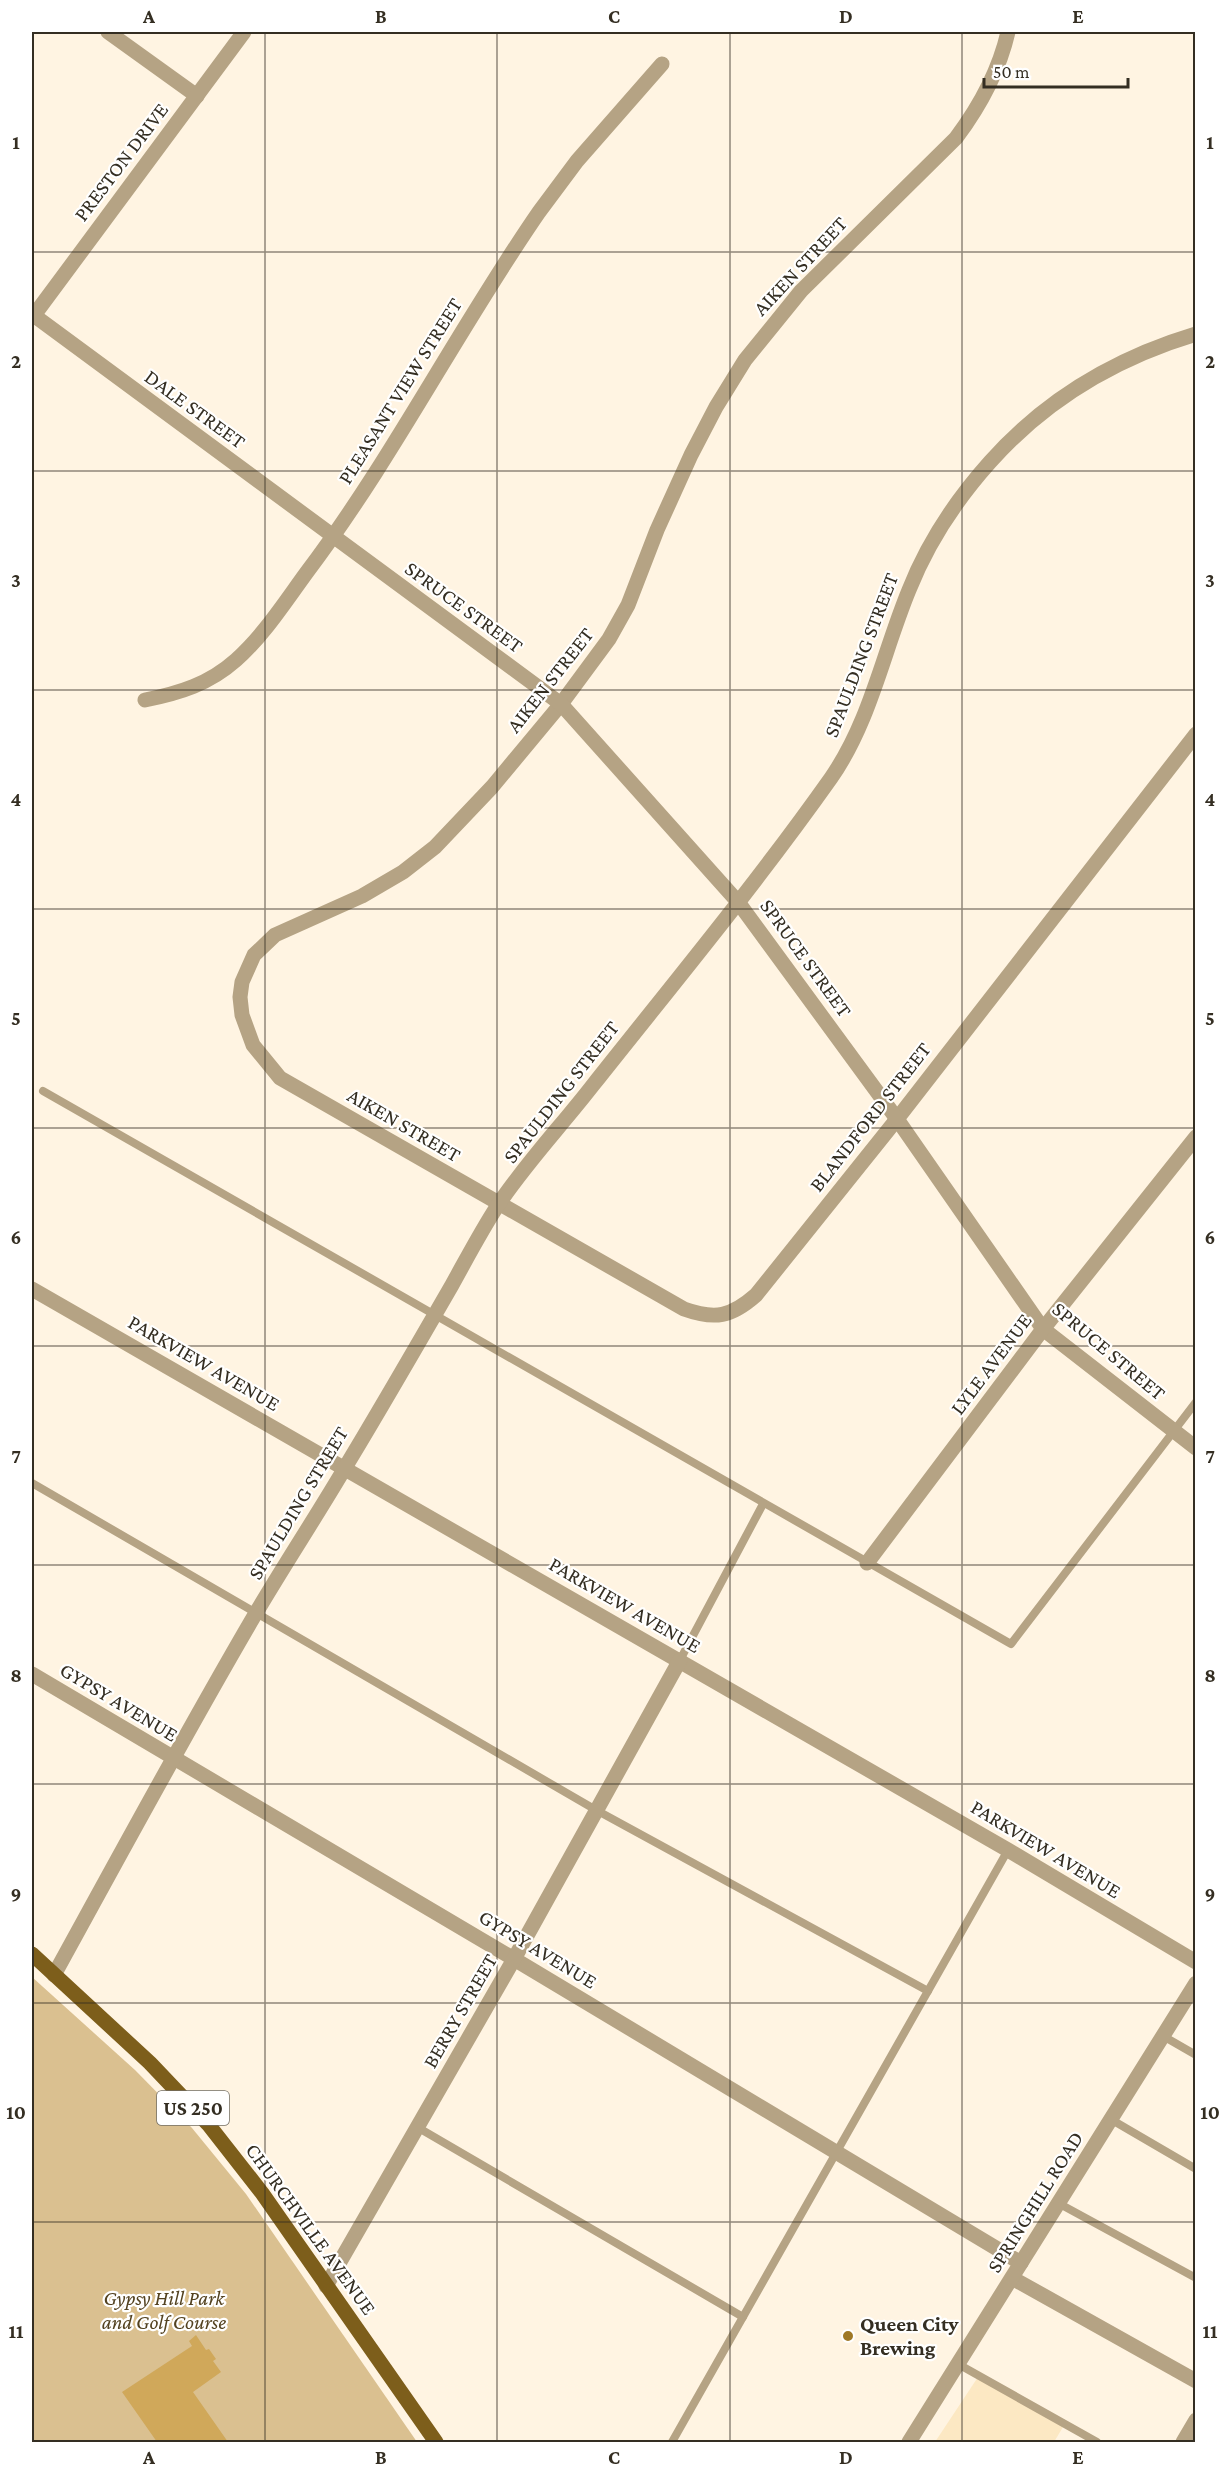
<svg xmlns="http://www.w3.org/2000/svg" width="1227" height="2474" font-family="'Crimson Pro',serif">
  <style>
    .built { fill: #fce8c3 }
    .green { fill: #dac090 }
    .water { fill: #d0a85a }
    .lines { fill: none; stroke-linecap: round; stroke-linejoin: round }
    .service { stroke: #b5a384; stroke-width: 8 }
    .minor { stroke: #b5a384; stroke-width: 15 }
    .tertiary { stroke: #b5a384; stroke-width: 15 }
    .primary { stroke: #7d5e1b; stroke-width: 15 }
    .grid { fill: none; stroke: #342e22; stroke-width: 1.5; stroke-opacity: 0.55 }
    .poi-dot { fill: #9f7826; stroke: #fff; stroke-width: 2 }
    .labels { text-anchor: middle; stroke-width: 4.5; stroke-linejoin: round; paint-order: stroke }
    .shield { fill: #fff; stroke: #716d64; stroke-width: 1.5 }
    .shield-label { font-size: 20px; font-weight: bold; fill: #342e22 }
    .street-label { font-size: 21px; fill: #342e22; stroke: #fff }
    .park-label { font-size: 21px; font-style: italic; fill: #534220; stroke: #fff }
    .poi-label { font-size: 21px; font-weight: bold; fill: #342e22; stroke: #fff; text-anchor: start }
    .neatline { fill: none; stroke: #342e22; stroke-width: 2 }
    .grid-label { font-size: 20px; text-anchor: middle; font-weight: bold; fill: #342e22 }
  </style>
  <rect width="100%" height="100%" fill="#fff4e2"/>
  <!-- built -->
  <path class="built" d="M980 2374 1066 2422 1054 2442H935Z"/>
  <!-- green -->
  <path class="green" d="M32 1977 135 2070 192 2128 246 2194 417 2442H32Z"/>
  <!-- water -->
  <path class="water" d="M196 2335 206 2350 209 2349 216 2359 213 2361 221 2372 193 2392 228 2442H157L122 2392 192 2346 189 2341Z"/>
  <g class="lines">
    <!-- service -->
    <g class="service">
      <path d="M43 1091 1011 1644 1196 1402"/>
      <path d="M32 1483 596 1810 928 1991"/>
      <path d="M680 1660 763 1504"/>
      <path d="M1163 2036 1196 2055"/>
      <path d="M1112 2120 1196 2169"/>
      <path d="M417 2127 743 2317"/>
      <path d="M1058 2203 1196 2278"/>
      <path d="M958 2364 1097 2442"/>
      <path d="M672 2442 1008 1850"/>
    </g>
    <!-- minor -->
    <g class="minor">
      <path d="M108 32 197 96"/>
      <path d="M1008 32C999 71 980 106 956 138L801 291 745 360 716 407 691 455 657 530 628 605 609 639 561 704 492 787 435 847 403 872 362 896 275 935 254 955 242 982 240 997 242 1015 253 1045 280 1078 684 1309C715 1320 731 1317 756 1295L897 1119 1196 734"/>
      <path d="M32 314 561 704 738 902 897 1119 1043 1329 1196 1448"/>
      <path d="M32 318 244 32"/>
      <path d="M145 700C180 693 209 684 236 660 264 635 285 602 307 572 393 458 458 329 539 212L577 161 662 64"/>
      <path d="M32 1289 1008 1850 1196 1962"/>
      <path d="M867 1563 1043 1329 1196 1137"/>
      <path d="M32 1674 514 1959 1021 2263"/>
      <path d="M54 1975C120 1855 184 1736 253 1618 284 1565 318 1514 349 1461 384 1403 418 1344 452 1285 467 1258 481 1231 498 1205 526 1163 562 1125 593 1085 673 984 756 884 831 778 870 722 883 653 909 590 928 542 956 500 990 462 1046 399 1116 358 1196 334"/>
      <path d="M1012 2278 1196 2381"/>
      <path d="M326 2286 514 1959 680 1660"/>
      <path d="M1183 2442 1196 2420"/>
    </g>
    <!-- tertiary -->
    <path class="tertiary" d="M909 2442 1196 1983"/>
    <!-- primary -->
    <path class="primary" d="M32 1954 150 2063 208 2124 262 2193 436 2442"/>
  </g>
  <!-- grid -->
  <path class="grid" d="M265 32V2442M497 32V2442M730 32V2442M962 32V2442M32 252H1196M32 471H1196M32 690H1196M32 909H1196M32 1128H1196M32 1346H1196M32 1565H1196M32 1784H1196M32 2003H1196M32 2222H1196"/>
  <!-- markers -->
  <circle class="poi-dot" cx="848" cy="2336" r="6"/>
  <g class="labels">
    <!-- shield labels -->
    <rect class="shield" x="157" y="2091" width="72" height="34" rx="4.5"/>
    <g class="shield-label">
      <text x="193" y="2115">US 250</text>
    </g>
    <!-- street labels -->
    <g class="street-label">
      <text transform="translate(121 162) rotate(-53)" y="7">PRESTON DRIVE</text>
      <text transform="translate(800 266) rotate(-47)" y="7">AIKEN STREET</text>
      <text transform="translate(400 391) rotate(-58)" y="7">PLEASANT VIEW STREET</text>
      <text transform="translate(195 409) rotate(36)" y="7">DALE STREET</text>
      <text transform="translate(464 607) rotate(36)" y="7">SPRUCE STREET</text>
      <text transform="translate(861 655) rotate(-69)" y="7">SPAULDING STREET</text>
      <text transform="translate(550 680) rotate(-52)" y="7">AIKEN STREET</text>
      <text transform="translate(806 958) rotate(54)" y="7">SPRUCE STREET</text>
      <text transform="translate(561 1092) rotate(-52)" y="7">SPAULDING STREET</text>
      <text transform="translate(870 1117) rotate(-52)" y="7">BLANDFORD STREET</text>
      <text transform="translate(404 1125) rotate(30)" y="7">AIKEN STREET</text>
      <text transform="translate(1109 1351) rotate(40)" y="7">SPRUCE STREET</text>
      <text transform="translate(204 1363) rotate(30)" y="7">PARKVIEW AVENUE</text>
      <text transform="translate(991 1364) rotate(-53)" y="7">LYLE AVENUE</text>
      <text transform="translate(298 1503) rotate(-59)" y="7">SPAULDING STREET</text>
      <text transform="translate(625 1605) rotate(30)" y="7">PARKVIEW AVENUE</text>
      <text transform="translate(119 1702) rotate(31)" y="7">GYPSY AVENUE</text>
      <text transform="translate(1046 1849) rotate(31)" y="7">PARKVIEW AVENUE</text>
      <text transform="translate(538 1949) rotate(31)" y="7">GYPSY AVENUE</text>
      <text transform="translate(460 2011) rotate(-60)" y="7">BERRY STREET</text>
      <text transform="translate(1035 2202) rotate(-58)" y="7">SPRINGHILL ROAD</text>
      <text transform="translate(311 2229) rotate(54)" y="7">CHURCHVILLE AVENUE</text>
    </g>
    <!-- park labels -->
    <g class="park-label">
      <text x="164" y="2305">Gypsy Hill Park<tspan x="164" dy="24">and Golf Course</tspan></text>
    </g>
    <!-- poi labels -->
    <g class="poi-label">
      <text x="860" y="2331">Queen City<tspan x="860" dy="24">Brewing</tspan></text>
    </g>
  </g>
  <!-- border -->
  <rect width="1227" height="2474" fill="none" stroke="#ffffff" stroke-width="66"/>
  <!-- scale -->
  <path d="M984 78v9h144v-9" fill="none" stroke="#342e22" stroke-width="3"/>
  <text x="993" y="78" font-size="18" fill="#342e22" stroke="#ffffff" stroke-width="4.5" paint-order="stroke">50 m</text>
  <rect x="33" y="33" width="1161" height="2408" class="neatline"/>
  <g class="grid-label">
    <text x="149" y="23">A</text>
    <text x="381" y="23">B</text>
    <text x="614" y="23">C</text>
    <text x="846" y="23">D</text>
    <text x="1078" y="23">E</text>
    <text x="16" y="149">1</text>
    <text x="1210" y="149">1</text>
    <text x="16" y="368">2</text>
    <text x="1210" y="368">2</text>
    <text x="16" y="587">3</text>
    <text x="1210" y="587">3</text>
    <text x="16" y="806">4</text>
    <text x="1210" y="806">4</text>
    <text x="16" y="1025">5</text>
    <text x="1210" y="1025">5</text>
    <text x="16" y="1244">6</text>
    <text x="1210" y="1244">6</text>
    <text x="16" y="1463">7</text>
    <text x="1210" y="1463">7</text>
    <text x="16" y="1682">8</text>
    <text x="1210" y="1682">8</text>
    <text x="16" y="1901">9</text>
    <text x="1210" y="1901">9</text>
    <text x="16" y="2119">10</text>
    <text x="1210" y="2119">10</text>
    <text x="16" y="2338">11</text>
    <text x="1210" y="2338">11</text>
    <text x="149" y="2464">A</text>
    <text x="381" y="2464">B</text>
    <text x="614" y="2464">C</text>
    <text x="846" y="2464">D</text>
    <text x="1078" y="2464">E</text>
  </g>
</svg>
